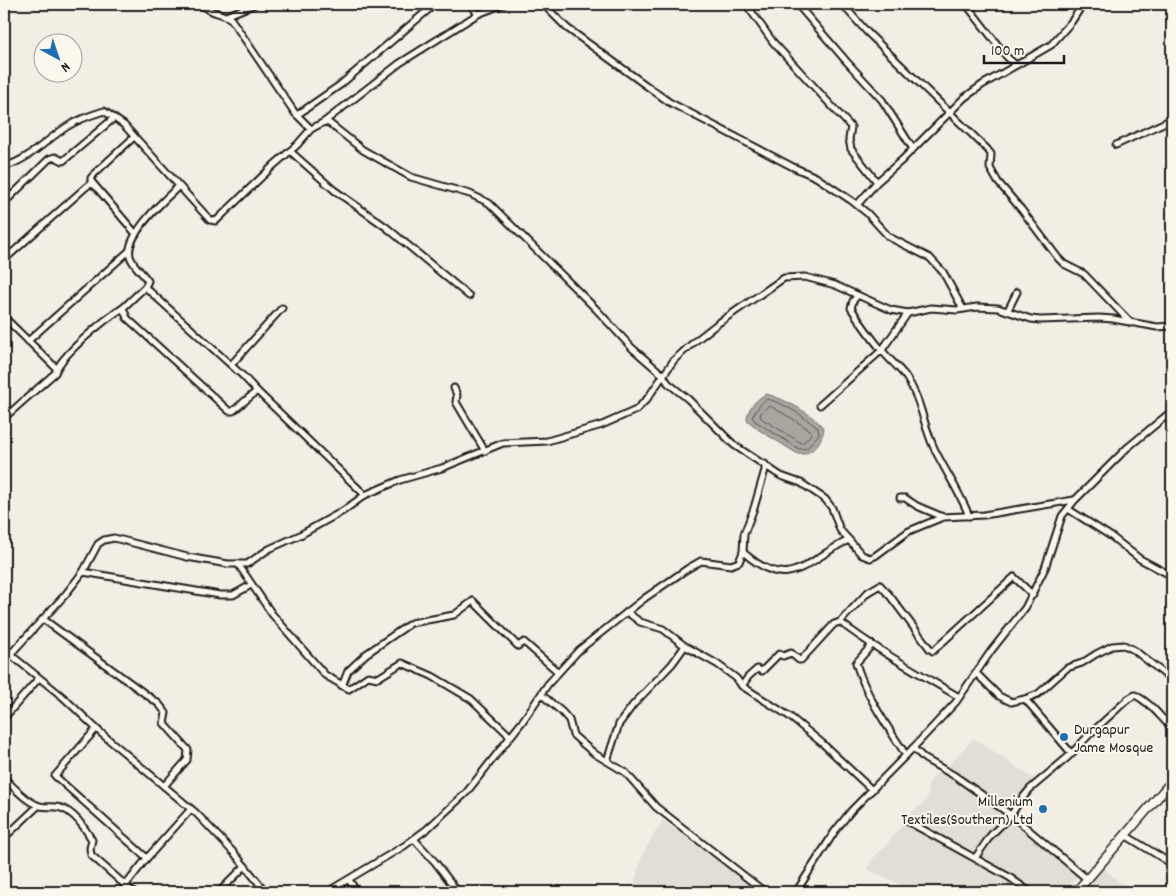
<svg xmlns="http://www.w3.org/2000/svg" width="1176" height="896" font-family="Dekko,sans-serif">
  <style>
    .built { fill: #e2ded5 }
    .water { fill: #a9a6a0; stroke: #716f6b }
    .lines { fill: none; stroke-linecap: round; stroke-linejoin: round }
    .shore { stroke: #545351; stroke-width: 1 }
    .minor-casing { stroke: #1c1c1c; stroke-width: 9 }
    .secondary-casing { stroke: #1c1c1c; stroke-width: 11 }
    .minor { stroke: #fbf7ec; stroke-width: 5 }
    .secondary { stroke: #fbf7ec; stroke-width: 8 }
    .poi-dot { fill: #1f6fb2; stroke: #fbf7ec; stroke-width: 2 }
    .labels { text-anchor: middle; stroke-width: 4; stroke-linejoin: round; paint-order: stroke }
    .poi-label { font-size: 16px; fill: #1c1c1c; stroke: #fbf7ec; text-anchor: start }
  </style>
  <rect width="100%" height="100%" fill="#f2eee4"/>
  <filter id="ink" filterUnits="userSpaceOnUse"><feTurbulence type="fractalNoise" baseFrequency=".02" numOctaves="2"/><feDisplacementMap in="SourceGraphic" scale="10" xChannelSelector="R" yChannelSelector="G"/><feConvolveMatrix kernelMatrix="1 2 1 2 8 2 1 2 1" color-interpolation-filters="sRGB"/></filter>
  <g filter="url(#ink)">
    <!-- built -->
    <g class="built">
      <path d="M974 738 1037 781 1012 809 946 768Z"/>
      <path d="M940 770 1002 807 1080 873 1064 892H915L867 869 872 859 884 848 913 811 924 803 929 794 928 786 933 777Z"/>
      <path d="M663 820 758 892H632L643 853Z"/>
      <path d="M1100 866 1132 892H1077Z"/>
    </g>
    <!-- water -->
    <path class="water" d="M766 394C783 398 815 415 824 429 822 442 811 456 798 454L759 430 747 420C746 409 758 398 766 394Z"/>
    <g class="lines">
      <!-- shore -->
      <g class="shore">
        <path d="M767 399C785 403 804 417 818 428L819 434 807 448 799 449 755 421 752 417 759 406Z"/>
        <path d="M770 406 793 419 811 431V434L804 442 801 443 761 418 760 414 767 407Z"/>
      </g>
      <!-- minor casing -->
      <g class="minor-casing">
        <g id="minor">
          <path d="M201 4C211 14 221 12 231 19L295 113 311 129 324 122 329 123 363 150 411 177 470 194 489 203 596 309 632 348 663 375 668 383 688 399 734 445 781 476 801 483 825 499 832 508 840 530 849 540"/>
          <path d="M470 4 478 14"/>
          <path d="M543 4 567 28 669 102 793 167 816 177 852 201 867 213 889 237 930 258 943 272 963 309"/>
          <path d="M746 4 773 42 851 127 849 139 851 149 877 182"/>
          <path d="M797 4 847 62 882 100 913 149"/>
          <path d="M842 4 867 32 987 149 991 154 990 168 998 182 1021 209 1058 258 1064 264 1084 274 1131 323"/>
          <path d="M966 4 1007 57 1016 65"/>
          <path d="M226 16 255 4"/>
          <path d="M297 115 340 85 435 4"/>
          <path d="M324 122 400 63 478 14 504 4"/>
          <path d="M134 137 95 173 91 178V181L136 234"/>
          <path d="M1116 145 1172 119"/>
          <path d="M290 151 334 190 386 227 469 296"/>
          <path d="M4 163 6 166C30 159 47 139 68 126 79 119 91 115 104 111L124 125 210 220 216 221 274 165 297 145 311 129"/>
          <path d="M179 186C165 199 125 235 130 256 132 265 143 273 148 281L145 287 123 308 127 318 229 411H233L257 391 365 495"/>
          <path d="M4 203 49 159 55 157 63 161 114 118"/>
          <path d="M857 205 877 182 902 160 964 98 982 85 1051 45 1072 21 1083 4"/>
          <path d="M4 260 86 187 90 184 93 185"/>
          <path d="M145 287 243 376 257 391"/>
          <path d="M857 296 853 301 851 308C861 324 873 340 885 354 892 362 900 369 906 377 921 399 923 424 934 448 945 471 960 492 969 516"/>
          <path d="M1008 310 1017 292"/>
          <path d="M4 317 56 368"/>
          <path d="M28 341 129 251"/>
          <path d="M231 365 282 308"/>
          <path d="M454 388 457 395 456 402 485 451"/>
          <path d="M820 405 882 350 908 313"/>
          <path d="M4 418 55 373C61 355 106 318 123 308"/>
          <path d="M900 498H905L917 506 943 517"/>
          <path d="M1068 509 1112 537 1140 559 1172 576"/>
          <path d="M743 552C791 595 805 560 849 540L862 555 870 558 875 556 909 531 943 517 984 515 1074 500"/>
          <path d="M238 564 272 614 325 675 349 689 368 676 378 678 402 663 432 676 471 699 510 736"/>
          <path d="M83 572 220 595H233L251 585"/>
          <path d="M627 612 640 622 663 629 685 646 717 664 736 678 742 686 789 716 822 743 872 790"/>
          <path d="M43 619 159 704 166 713 164 723 188 750 187 760 164 786"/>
          <path d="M840 622 868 592 880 585 890 596 930 649 933 651 1014 577 1033 595"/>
          <path d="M872 645 856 663C866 696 887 726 906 755"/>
          <path d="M11 655 63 697 101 733 196 813 235 854 266 892"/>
          <path d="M4 661 65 595 83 572 98 544 104 540 114 538 187 557 228 564H247L269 549 300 535 343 511 365 495 400 480 442 468 503 443 547 441 602 425 636 410 647 399 674 360 694 342 717 324 784 278 805 277 835 285 891 310 908 313 931 308 957 310 977 307 998 308 1031 319 1040 320 1099 318 1113 319 1157 327 1172 326"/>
          <path d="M976 673 999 696 1011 702 1025 699 1038 694 1067 668 1082 663 1096 654 1112 646 1124 645 1134 650 1172 680"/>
          <path d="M342 686 348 671 366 654 411 623 454 615 473 601 518 646 524 642 558 672"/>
          <path d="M742 686 748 677 757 669 762 671 779 654 783 656 791 653 799 660H801L834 624 840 622C878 651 919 673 959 697"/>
          <path d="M542 695 562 712 569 720 573 735 582 743 595 754 625 772 656 807 765 892"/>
          <path d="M1025 699 1072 754"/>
          <path d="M4 718 39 678"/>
          <path d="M96 729 55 776 147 858 125 886"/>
          <path d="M913 748 925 759 955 776 1011 815 1087 879"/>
          <path d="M607 761 619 724 633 705 672 664 685 646"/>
          <path d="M4 778C14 787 24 800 37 805 43 808 50 806 56 807 72 808 85 828 92 840L90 848 91 855 133 892"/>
          <path d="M909 822 1009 877 1030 892"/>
          <path d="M1125 835 1172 864"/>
          <path d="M4 838 38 806"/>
          <path d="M414 839 435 862 458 892"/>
          <path d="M147 858 191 809"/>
          <path d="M975 858 991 835 1011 815 1020 801 1030 789 1068 757 1090 734 1128 699 1135 695C1151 703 1160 717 1172 728"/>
          <path d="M349 880 357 892"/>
          <path d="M219 892 245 866"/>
          <path d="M327 892 404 846 427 829 466 793 522 722 548 684 579 650 645 598 687 569 701 561 731 565 739 562 743 552 744 534 754 508 765 470V464"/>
          <path d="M796 892 835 831 851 811 913 748 956 702 991 651 1025 608 1045 568 1062 516 1075 500 1127 448 1172 411"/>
        </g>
      </g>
      <!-- secondary casing -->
      <g class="secondary-casing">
        <path id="secondary" d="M1076 892 1172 781"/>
      </g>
      <!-- minor -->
      <use href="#minor" class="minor"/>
      <!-- secondary -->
      <use href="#secondary" class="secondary"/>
    </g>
  </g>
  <!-- markers -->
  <g class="poi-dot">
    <circle cx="1064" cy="737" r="5"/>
    <circle cx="1043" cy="809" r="5"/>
  </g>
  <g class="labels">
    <!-- poi labels -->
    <g class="poi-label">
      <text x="1074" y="734">Durgapur<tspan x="1074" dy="18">Jame Mosque</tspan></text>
      <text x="1033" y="806" text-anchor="end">Millenium<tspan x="1033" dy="18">Textiles(Southern) Ltd</tspan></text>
    </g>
  </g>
  <!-- margin -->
  <rect width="1176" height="896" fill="none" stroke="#fbf7ec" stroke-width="20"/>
  <rect x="10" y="10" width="1156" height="876" fill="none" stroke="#1c1c1c" stroke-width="2" filter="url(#ink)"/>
  <!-- north arrow -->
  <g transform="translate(58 58) rotate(140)"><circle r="24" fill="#fbf7ec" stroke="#a29f99"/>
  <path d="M0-4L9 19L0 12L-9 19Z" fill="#1f6fb2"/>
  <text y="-8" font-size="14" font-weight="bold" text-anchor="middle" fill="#1c1c1c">N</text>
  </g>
  <!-- scale -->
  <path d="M984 55v8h80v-8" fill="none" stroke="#1c1c1c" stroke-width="2.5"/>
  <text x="991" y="55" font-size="15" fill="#1c1c1c" stroke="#fbf7ec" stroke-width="4" paint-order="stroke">100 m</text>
</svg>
